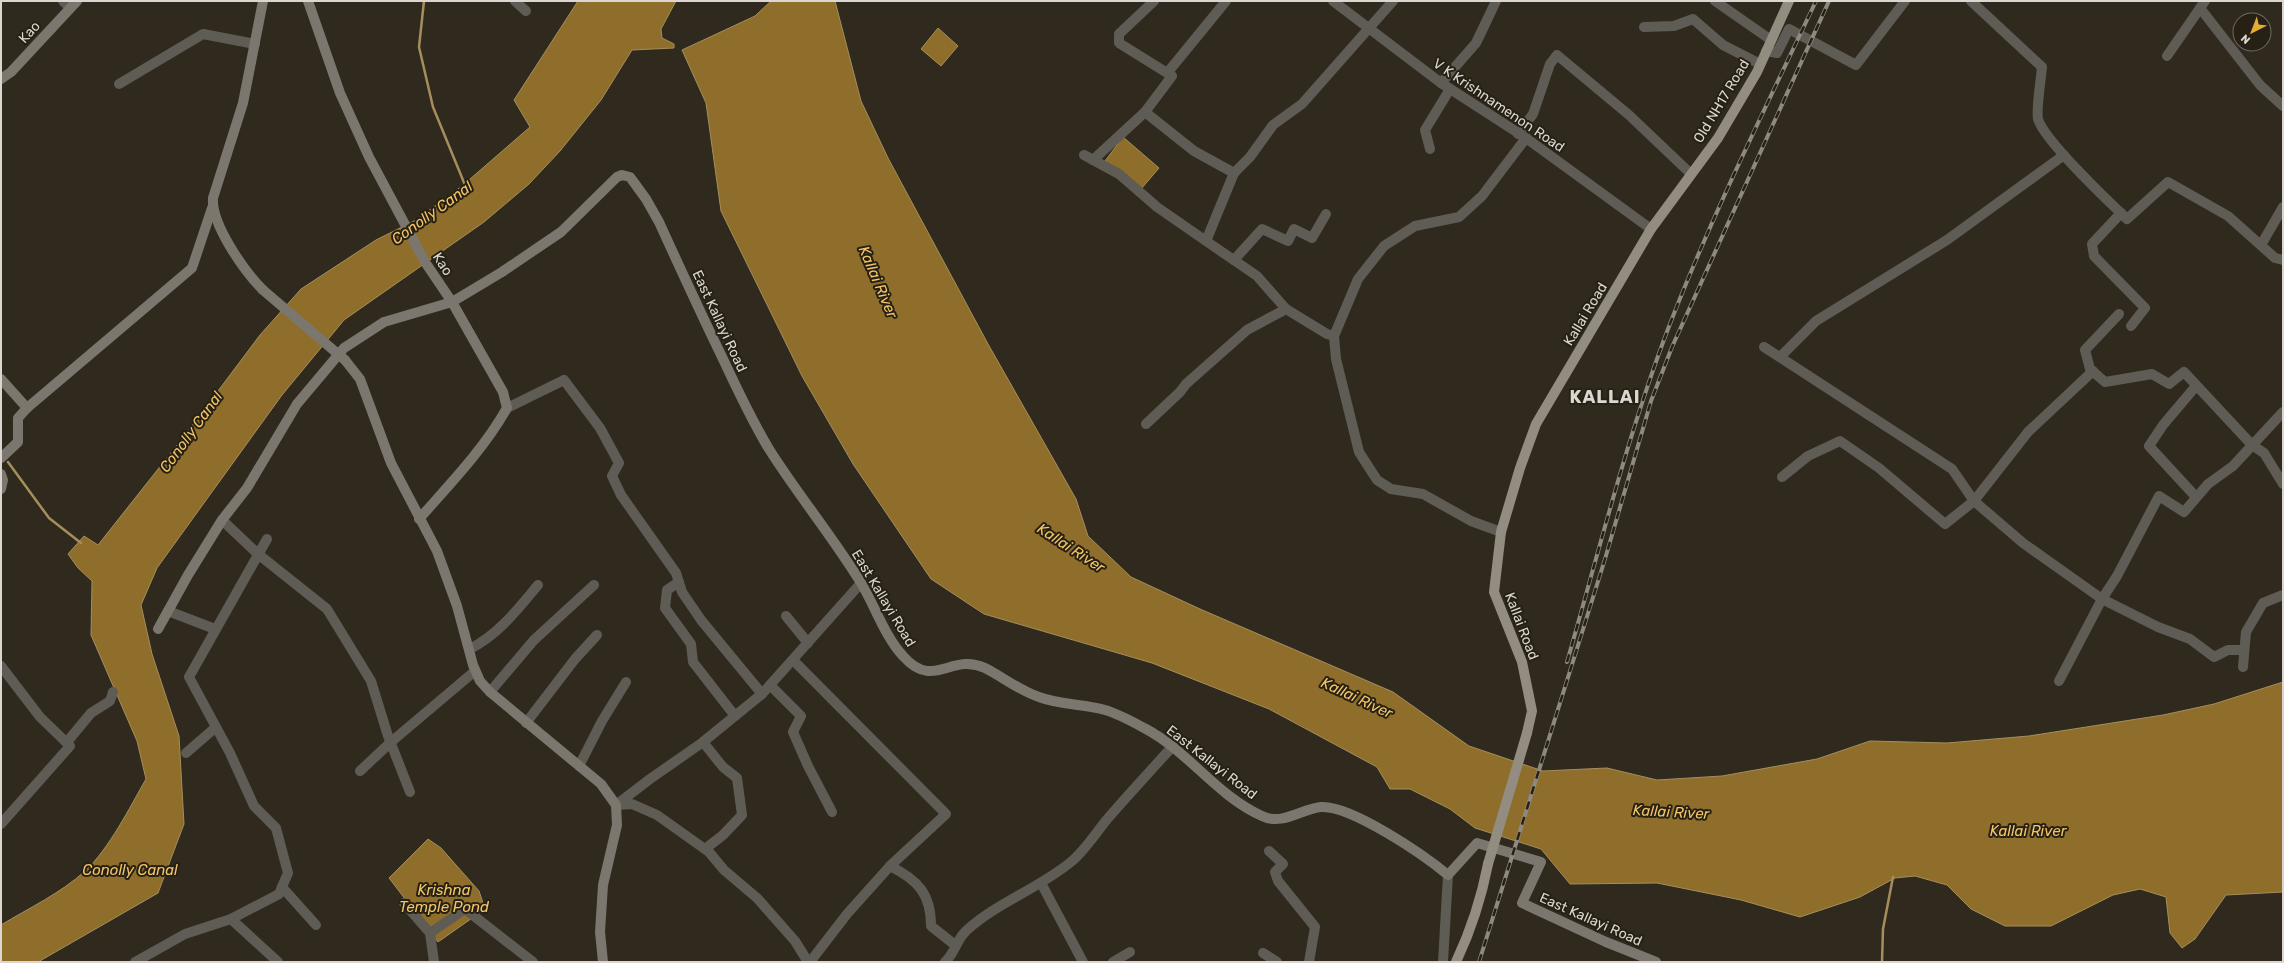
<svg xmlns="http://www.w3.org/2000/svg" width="2284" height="963" font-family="Rubik,sans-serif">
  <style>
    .water { fill: #8e6e2a; stroke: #a58e5c }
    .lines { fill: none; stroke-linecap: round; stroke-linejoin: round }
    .stream { stroke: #a58e5c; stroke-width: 2.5 }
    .street { stroke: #5f5c56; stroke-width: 10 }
    .secondary { stroke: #7c776e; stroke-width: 10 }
    .primary { stroke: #938d81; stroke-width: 10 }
    .rail-casing { stroke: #8f8a81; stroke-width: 4 }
    .rail { stroke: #262015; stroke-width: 2.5; stroke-dasharray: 8; stroke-linecap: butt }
    .secondary-bridge { stroke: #7c776e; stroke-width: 10 }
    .primary-bridge { stroke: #938d81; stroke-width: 10 }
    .labels { text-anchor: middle; stroke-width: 4; stroke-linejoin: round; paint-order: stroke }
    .street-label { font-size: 14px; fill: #dbd7d0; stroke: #262015 }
    .water-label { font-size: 15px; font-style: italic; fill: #f4c567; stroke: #262015 }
    .district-label { font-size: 18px; font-weight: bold; letter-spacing: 1px; fill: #dbd7d0; stroke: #262015 }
  </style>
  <rect width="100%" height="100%" fill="#302a1e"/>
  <!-- water -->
  <g class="water">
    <path d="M578 1H676L661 29 662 38 674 44V48L632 50 601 100 560 151 529 184 484 222 344 320 282 395 157 568 141 605 152 654 179 736 184 824 158 893 38 962H1V925C29 908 61 893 85 871 109 849 130 807 146 779L137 741 91 635 92 581 78 568 68 554 84 536 98 545 185 435 260 335 301 289 376 240 416 220 462 186 530 127 514 100Z"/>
    <path d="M771 1H835L861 101 888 158 988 344 1076 499 1088 536 1131 577 1200 609 1393 692 1469 746 1543 771 1607 768 1657 780 1722 776 1817 759 1870 741 1947 743 2029 736 2163 715 2214 704 2283 682V892L2226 895 2195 939 2182 948 2170 933 2166 897 2140 889 2113 895 2051 926H2005L1971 909 1947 885 1915 876 1895 878 1860 897 1800 917 1741 900 1657 883 1570 884 1541 849 1475 828 1450 809 1410 789H1390L1377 767 1269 709 1152 663 984 614 931 579 853 464 802 376 721 211 706 103 682 50 755 16Z"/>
    <path d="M938 28 958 46 941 66 921 49Z"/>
    <path d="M1123 137 1159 168 1141 189 1105 161Z"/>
    <path d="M428 839 441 848 479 891 485 909 438 942 389 878Z"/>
  </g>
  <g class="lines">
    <!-- stream -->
    <g class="stream">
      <path d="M424 1 419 47 433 107 465 185"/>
      <path d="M8 462 49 518 81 543"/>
      <path d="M1882 962 1883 929 1893 877"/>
    </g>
    <!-- street -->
    <g class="street">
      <path d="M63 1 70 8"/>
      <path d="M515 1 526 11"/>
      <path d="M1154 1 1119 34V43L1172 76 1145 112 1194 151 1234 173 1206 241 1257 276 1286 309 1327 334 1334 336 1336 359 1359 452 1377 480 1391 489 1423 494 1471 521 1501 532"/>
      <path d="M1333 1 1441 83 1526 138 1651 229"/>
      <path d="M1715 1 1771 40"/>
      <path d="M1971 1 2042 67C2041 79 2036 109 2038 119 2044 140 2109 202 2127 219L2168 182 2228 216 2275 258 2283 260"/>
      <path d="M2200 8 2260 85 2283 106"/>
      <path d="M1644 27 1674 26 1693 19 1723 45 1760 64"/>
      <path d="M1766 51 1777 53 1789 29 1856 65 1905 1"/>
      <path d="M2167 56 2205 1"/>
      <path d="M1168 72 1226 1"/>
      <path d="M1441 83 1476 43 1496 1"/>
      <path d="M119 84 203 34 255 44"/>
      <path d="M1518 134 1533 114 1550 64 1557 55 1629 115 1690 173"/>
      <path d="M1430 149 1425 130 1450 89"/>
      <path d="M1084 155 1119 174 1157 207 1206 241"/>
      <path d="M1093 160 1145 112"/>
      <path d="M1234 173 1250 157 1273 125 1302 104 1393 1"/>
      <path d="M2121 213 2092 244 2094 256 2145 308 2131 326"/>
      <path d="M2261 245 2283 207"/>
      <path d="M1234 260 1262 229 1288 241 1294 229 1312 238 1326 214"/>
      <path d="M2119 314 2085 350 2090 369 2105 382 2152 374 2169 384 2184 372 2252 445 2264 453 2283 484"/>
      <path d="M1334 336 1358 279 1384 246 1415 226 1459 217 1482 196 1526 138"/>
      <path d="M1764 347 1952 469 1974 501 2028 432 2093 371"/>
      <path d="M1780 357 1816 321 1947 240 2064 155"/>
      <path d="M2196 386 2163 425 2149 446 2196 497"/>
      <path d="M507 408 564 380 600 428 619 463 612 476 621 495 676 573 682 592 701 620 762 694"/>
      <path d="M1146 424 1180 392 1186 384 1247 330 1286 309"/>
      <path d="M1782 477 1808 456 1840 441 1879 468 1945 524 1974 501 2023 543 2102 599 2117 576 2159 496 2184 512 2208 484 2233 466 2283 412"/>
      <path d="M222 520 258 554 327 609 371 681 388 736 410 792"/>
      <path d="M267 539 189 677 230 753 254 806 276 828 288 873 279 894 231 919 278 962"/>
      <path d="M679 582 667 590 665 608 691 644 693 662 735 716"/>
      <path d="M168 611 215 629"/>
      <path d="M786 616 808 643"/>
      <path d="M470 649C499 634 517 610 538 585"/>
      <path d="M793 660 946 814 890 866"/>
      <path d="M1 666 40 717 70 746 1 824"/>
      <path d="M2243 667 2246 632 2263 603 2283 595"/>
      <path d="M2059 681 2102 599 2158 627 2190 639 2214 657 2228 650H2244"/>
      <path d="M770 685 801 716 793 732 808 766 832 812"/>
      <path d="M490 692 534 640 594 585"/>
      <path d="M526 723 575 659 597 635"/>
      <path d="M67 742 91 713 110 701 113 692"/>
      <path d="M703 742 723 767 737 778 742 815 723 835 705 849"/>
      <path d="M186 753 216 727"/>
      <path d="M579 766 602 721 626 682"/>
      <path d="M360 771 391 742 475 671"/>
      <path d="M616 805 650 779 703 742 762 694 861 583"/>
      <path d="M616 805 632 804 657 815 709 852 724 870 757 898 795 941 808 962"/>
      <path d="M1269 851 1283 864 1275 872 1278 881 1315 927 1309 962"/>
      <path d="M1041 883 1083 962"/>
      <path d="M282 887 316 925"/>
      <path d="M404 903 430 933 434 962"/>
      <path d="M430 933 465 909 533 962"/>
      <path d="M1263 953 1277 962"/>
      <path d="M135 962 185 934 231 919"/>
      <path d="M810 962 847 914 890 866C918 880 931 894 931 926L955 945"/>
      <path d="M945 962C956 952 955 941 967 930 998 902 1040 888 1072 861 1086 849 1097 831 1109 817 1130 793 1151 770 1173 746"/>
      <path d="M1113 962 1130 952"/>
      <path d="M1443 962 1448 875"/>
    </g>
    <!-- secondary -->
    <g class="secondary">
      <path d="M308 1 340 93 369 157 425 262 452 302 503 392 507 408C484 449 450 484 419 519"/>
      <path d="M1 79 11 72 77 1"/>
      <path d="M263 290C244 271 211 224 213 198L243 103 263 1"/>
      <path d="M345 360 360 379 391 463 437 551 457 606 473 665 480 681 490 692 601 784 616 805 617 825 603 885 600 932 603 962"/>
      <path d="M1 379 27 408"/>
      <path d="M1 458 18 442V418L27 408 192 268 212 208"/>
      <path d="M1 474 3 480 1 489"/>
      <path d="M158 629 188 575 222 520 247 488 297 404 344 348 384 322 452 302 502 272 561 232 617 177 622 175 630 177 646 199 659 222C680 268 701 314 723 359 737 389 752 421 769 449 798 495 833 537 861 583 875 606 885 637 903 656 934 691 951 652 985 668 1003 677 1020 691 1039 697 1060 705 1084 704 1105 710 1119 714 1133 722 1146 729 1189 752 1217 796 1262 816 1282 826 1301 809 1321 807 1351 805 1424 855 1448 875L1477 843 1541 862 1522 903 1606 942 1656 962"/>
    </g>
    <!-- primary -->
    <g class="primary">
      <path d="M1527 733 1532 711 1522 662 1494 592 1501 532 1520 468 1536 424 1651 229 1718 138 1757 72 1789 1"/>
      <path d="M1456 962C1472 928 1481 900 1488 864"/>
    </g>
    <!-- rail casing -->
    <g class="rail-casing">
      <g id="rail">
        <path d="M1567 662C1599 551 1627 437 1668 329 1711 217 1765 109 1816 1"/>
        <path d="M1479 962 1605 559 1651 401 1672 347 1829 1"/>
      </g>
    </g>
    <!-- rail -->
    <use href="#rail" class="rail"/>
    <!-- secondary-bridge -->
    <path class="secondary-bridge" d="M263 290 345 360"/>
    <!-- primary-bridge -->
    <path class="primary-bridge" d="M1488 864 1527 733"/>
  </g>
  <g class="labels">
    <!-- street labels -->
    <g class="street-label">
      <text transform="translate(29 32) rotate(-48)" y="5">Kao</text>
      <text transform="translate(1721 101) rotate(-59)" y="5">Old NH17 Road</text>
      <text transform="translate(1499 105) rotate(34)" y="5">V K Krishnamenon Road</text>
      <text transform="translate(443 264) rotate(57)" y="5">Kao</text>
      <text transform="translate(1585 314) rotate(-59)" y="5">Kallai Road</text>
      <text transform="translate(720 321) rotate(65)" y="5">East Kallayi Road</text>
      <text transform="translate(884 598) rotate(59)" y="5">East Kallayi Road</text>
      <text transform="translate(1522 626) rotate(69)" y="5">Kallai Road</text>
      <text transform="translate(1212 762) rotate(38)" y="5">East Kallayi Road</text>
      <text transform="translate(1591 919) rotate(24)" y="5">East Kallayi Road</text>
    </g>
    <!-- water labels -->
    <g class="water-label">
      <text transform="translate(432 213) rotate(-36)" y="5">Conolly Canal</text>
      <text transform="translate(878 282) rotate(67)" y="5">Kallai River</text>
      <text transform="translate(191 432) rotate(-54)" y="5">Conolly Canal</text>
      <text transform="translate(1071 548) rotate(33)" y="5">Kallai River</text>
      <text transform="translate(1357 698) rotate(25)" y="5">Kallai River</text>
      <text transform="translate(1671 812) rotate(3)" y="5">Kallai River</text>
      <text x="2028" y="836">Kallai River</text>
      <text x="130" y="875">Conolly Canal</text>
      <text x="444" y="895">Krishna<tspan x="444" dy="17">Temple Pond</tspan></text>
    </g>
    <!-- district labels -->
    <g class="district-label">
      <text x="1605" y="403">KALLAI</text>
    </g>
  </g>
  <!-- border -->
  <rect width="2284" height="963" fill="none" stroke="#dbd7d0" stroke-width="4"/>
  <!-- north arrow -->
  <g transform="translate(2252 32) rotate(222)"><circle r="19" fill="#262015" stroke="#6e6960"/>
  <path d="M0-3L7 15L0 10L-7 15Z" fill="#e4ad35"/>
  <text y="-6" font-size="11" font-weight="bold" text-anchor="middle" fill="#dbd7d0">N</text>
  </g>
</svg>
